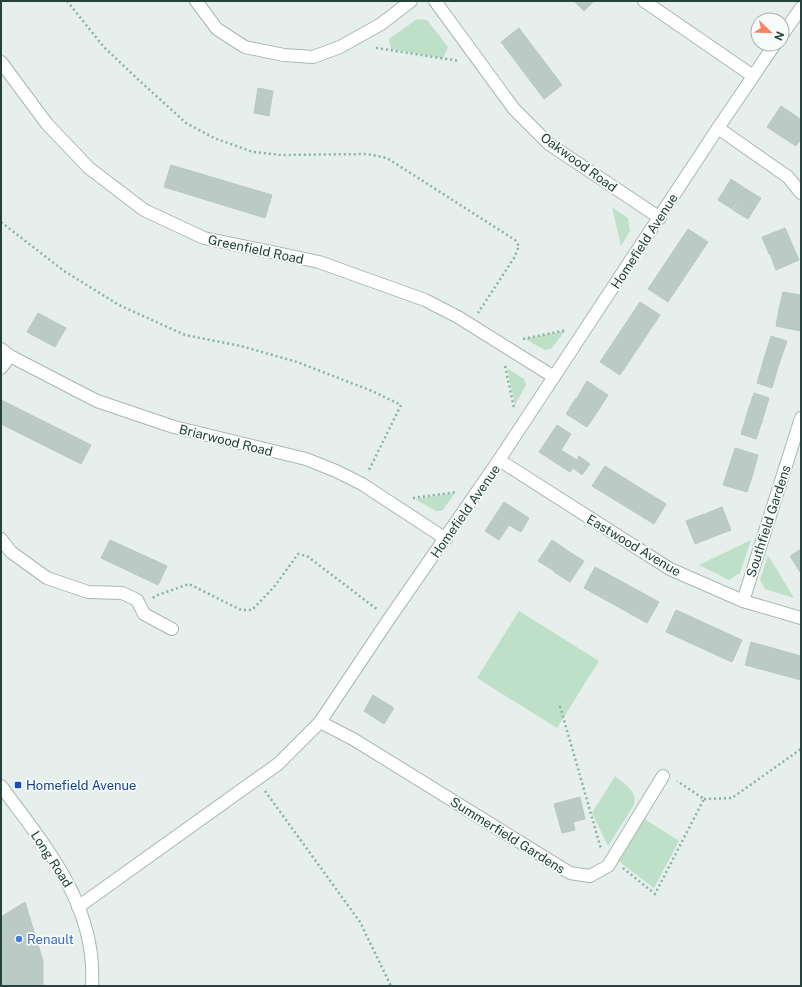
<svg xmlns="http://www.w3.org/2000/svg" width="802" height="987" font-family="'Public Sans',sans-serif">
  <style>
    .green { fill: #bfe0c8 }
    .building { fill: #bbcac4; stroke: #b8c9c2 }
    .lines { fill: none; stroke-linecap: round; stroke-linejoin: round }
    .minor-casing { stroke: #a8b8b2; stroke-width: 14 }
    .path { stroke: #86b3a5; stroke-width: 2.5; stroke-dasharray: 2 3; stroke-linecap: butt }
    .minor { stroke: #fff; stroke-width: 12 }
    .transit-dot { fill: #1a4fb4; stroke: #f7fbf9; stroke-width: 1.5 }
    .shop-dot { fill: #3f7fe0; stroke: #f7fbf9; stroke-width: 1.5 }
    .labels { text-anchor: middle; stroke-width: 3.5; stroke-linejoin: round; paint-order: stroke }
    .street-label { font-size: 13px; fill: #24423a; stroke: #f7fbf9 }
    .transit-label { font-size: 13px; fill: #164399; stroke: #f7fbf9; text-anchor: start }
    .shop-label { font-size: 13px; fill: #366cbe; stroke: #f7fbf9; text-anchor: start }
  </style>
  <rect width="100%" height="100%" fill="#e6efeb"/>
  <!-- green -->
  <g class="green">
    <path d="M417 19 427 20 448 47 443 58 391 49 389 39Z"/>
    <path d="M612 207 628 218 630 231 621 246Z"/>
    <path d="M565 331 551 349 545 350 525 339Z"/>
    <path d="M507 368 524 379 526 385 515 405Z"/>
    <path d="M455 493 442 511H436L415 499Z"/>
    <path d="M751 540 740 573 729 580 699 565Z"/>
    <path d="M768 555 794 598 765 589 760 580Z"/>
    <path d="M519 611 599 661 557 728 477 678Z"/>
    <path d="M615 776C625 785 638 791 634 805L608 846 592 813Z"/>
    <path d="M643 818 679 841 654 888 617 860Z"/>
  </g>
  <!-- building -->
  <g class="building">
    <path d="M574 1H594L584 11Z"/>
    <path d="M519 28 562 85 544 99 501 42Z"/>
    <path d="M258 88 273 91 269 116 254 113Z"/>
    <path d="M781 106 796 116 782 137 767 127Z"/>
    <path d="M796 116 801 120V139L796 146 782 137Z"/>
    <path d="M171 165 272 195 265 218 164 187Z"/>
    <path d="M731 179 746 189 732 209 718 200Z"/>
    <path d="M746 189 761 198 748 219 733 210Z"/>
    <path d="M785 228 792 244 769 254 762 237Z"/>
    <path d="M688 229 708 242 668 302 648 289Z"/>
    <path d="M792 244 799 260 776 270 770 254Z"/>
    <path d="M783 292 801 295V313L779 309Z"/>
    <path d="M640 302 660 315 620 375 600 362Z"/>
    <path d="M779 309 801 313 800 331 776 326Z"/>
    <path d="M38 313 66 328 55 347 27 332Z"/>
    <path d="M771 336 787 341 778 367 763 362Z"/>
    <path d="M763 362 778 367 772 388 757 383Z"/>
    <path d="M587 381 608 395 598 411 577 398Z"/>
    <path d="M754 393 769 398 763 418 747 414Z"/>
    <path d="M576 398 598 411 587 427 566 414Z"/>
    <path d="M1 400 91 445 81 464 1 424Z"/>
    <path d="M747 414 763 419 756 439 741 434Z"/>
    <path d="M557 425 571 434 561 450 577 460 579 456 590 464 582 475 573 468 570 472 539 452Z"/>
    <path d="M735 448 758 455 753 474 729 467Z"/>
    <path d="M605 466 666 504 654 524 592 486Z"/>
    <path d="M729 467 753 474 747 492 723 485Z"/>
    <path d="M504 502 529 518 521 532 509 525 499 540 485 531Z"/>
    <path d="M722 507 731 530 713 537 705 514Z"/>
    <path d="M704 514 713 537 695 544 686 521Z"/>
    <path d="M110 540 167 566 158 585 101 558Z"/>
    <path d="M552 540 568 551 554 571 538 561Z"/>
    <path d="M801 549V571L800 572 790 556Z"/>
    <path d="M568 551 584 561 570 582 554 572Z"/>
    <path d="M595 567 659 602 647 623 584 588Z"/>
    <path d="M676 610 742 640 732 662 666 632Z"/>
    <path d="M751 642 801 656V680L745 665Z"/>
    <path d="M373 695 394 708 384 724 364 711Z"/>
    <path d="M580 797 585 819 573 822 575 830 562 833 554 804Z"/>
    <path d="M25 902 43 961V986H2L1 917Z"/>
  </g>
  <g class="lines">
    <!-- minor casing -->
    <g class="minor-casing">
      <g id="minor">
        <path d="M196 1 217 29 245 47 284 55 313 57 340 47 381 24 411 1"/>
        <path d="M435 1 514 109 549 144 660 218"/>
        <path d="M644 1 753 76"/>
        <path d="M782 35 801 8"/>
        <path d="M1 62 47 124 89 168 144 210 204 238 319 262 425 300 458 317 554 377"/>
        <path d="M718 128 788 177 801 193"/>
        <path d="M1 349 10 356 97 401 174 427 306 459 336 471 362 484 446 539"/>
        <path d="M1 368 10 356"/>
        <path d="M499 460 670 569 743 601 801 618"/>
        <path d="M1 539 11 552 47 578 88 592 122 593 137 600 144 614 172 629"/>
        <path d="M743 601 801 418"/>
        <path d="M320 722 353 739 570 873 590 876 608 866 663 776"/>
        <path d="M1 786C46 847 97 906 92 986"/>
        <path d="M78 907 278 764 320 722 389 619 499 460 718 128 775 44"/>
      </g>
    </g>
    <!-- path -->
    <g class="path">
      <path d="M67 1 103 46 130 72 186 123 214 138 253 152 282 155 367 154 387 158 515 240 519 246 514 258 478 313"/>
      <path d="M376 48 460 61"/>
      <path d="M1 222 64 271 119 305 185 335 241 346 297 362 372 391 401 405 368 472"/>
      <path d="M523 339 567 330"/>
      <path d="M505 366 514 408"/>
      <path d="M413 498 457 492"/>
      <path d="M153 598 155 596 189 584 241 610H252L274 587 298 554 307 556 378 610"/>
      <path d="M560 706 601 849"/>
      <path d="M265 791 360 922 391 986"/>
      <path d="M704 799 732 798 801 749"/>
      <path d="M623 868 655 894 704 799 677 781"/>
    </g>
    <!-- minor -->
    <use href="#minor" class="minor"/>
  </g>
  <!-- markers -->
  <rect class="transit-dot" x="14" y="781" width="8" height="8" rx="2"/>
  <circle class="shop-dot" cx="19" cy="939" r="4"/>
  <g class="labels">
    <!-- street labels -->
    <g class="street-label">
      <text transform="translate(579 162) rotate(36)" y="5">Oakwood Road</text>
      <text transform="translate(644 241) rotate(-57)" y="5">Homefield Avenue</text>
      <text transform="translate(256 249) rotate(12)" y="5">Greenfield Road</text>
      <text transform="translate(226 440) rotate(14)" y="5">Briarwood Road</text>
      <text transform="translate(465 511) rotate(-55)" y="5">Homefield Avenue</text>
      <text transform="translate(768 521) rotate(-72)" y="5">Southfield Gardens</text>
      <text transform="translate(634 545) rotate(31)" y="5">Eastwood Avenue</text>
      <text transform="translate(508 835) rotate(32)" y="5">Summerfield Gardens</text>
      <text transform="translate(52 859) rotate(57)" y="5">Long Road</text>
    </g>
    <!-- transit labels -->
    <g class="transit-label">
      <text x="26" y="790">Homefield Avenue</text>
    </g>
    <!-- shop labels -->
    <g class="shop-label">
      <text x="27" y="944">Renault</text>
    </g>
  </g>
  <!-- border -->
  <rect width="802" height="987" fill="none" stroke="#24423a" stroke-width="4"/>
  <!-- north arrow -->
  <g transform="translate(770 32) rotate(113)"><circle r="19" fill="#f7fbf9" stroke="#a3b1ad"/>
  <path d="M0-3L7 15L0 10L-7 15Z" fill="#f4845f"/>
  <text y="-6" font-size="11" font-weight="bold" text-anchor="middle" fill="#24423a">N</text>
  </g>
</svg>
